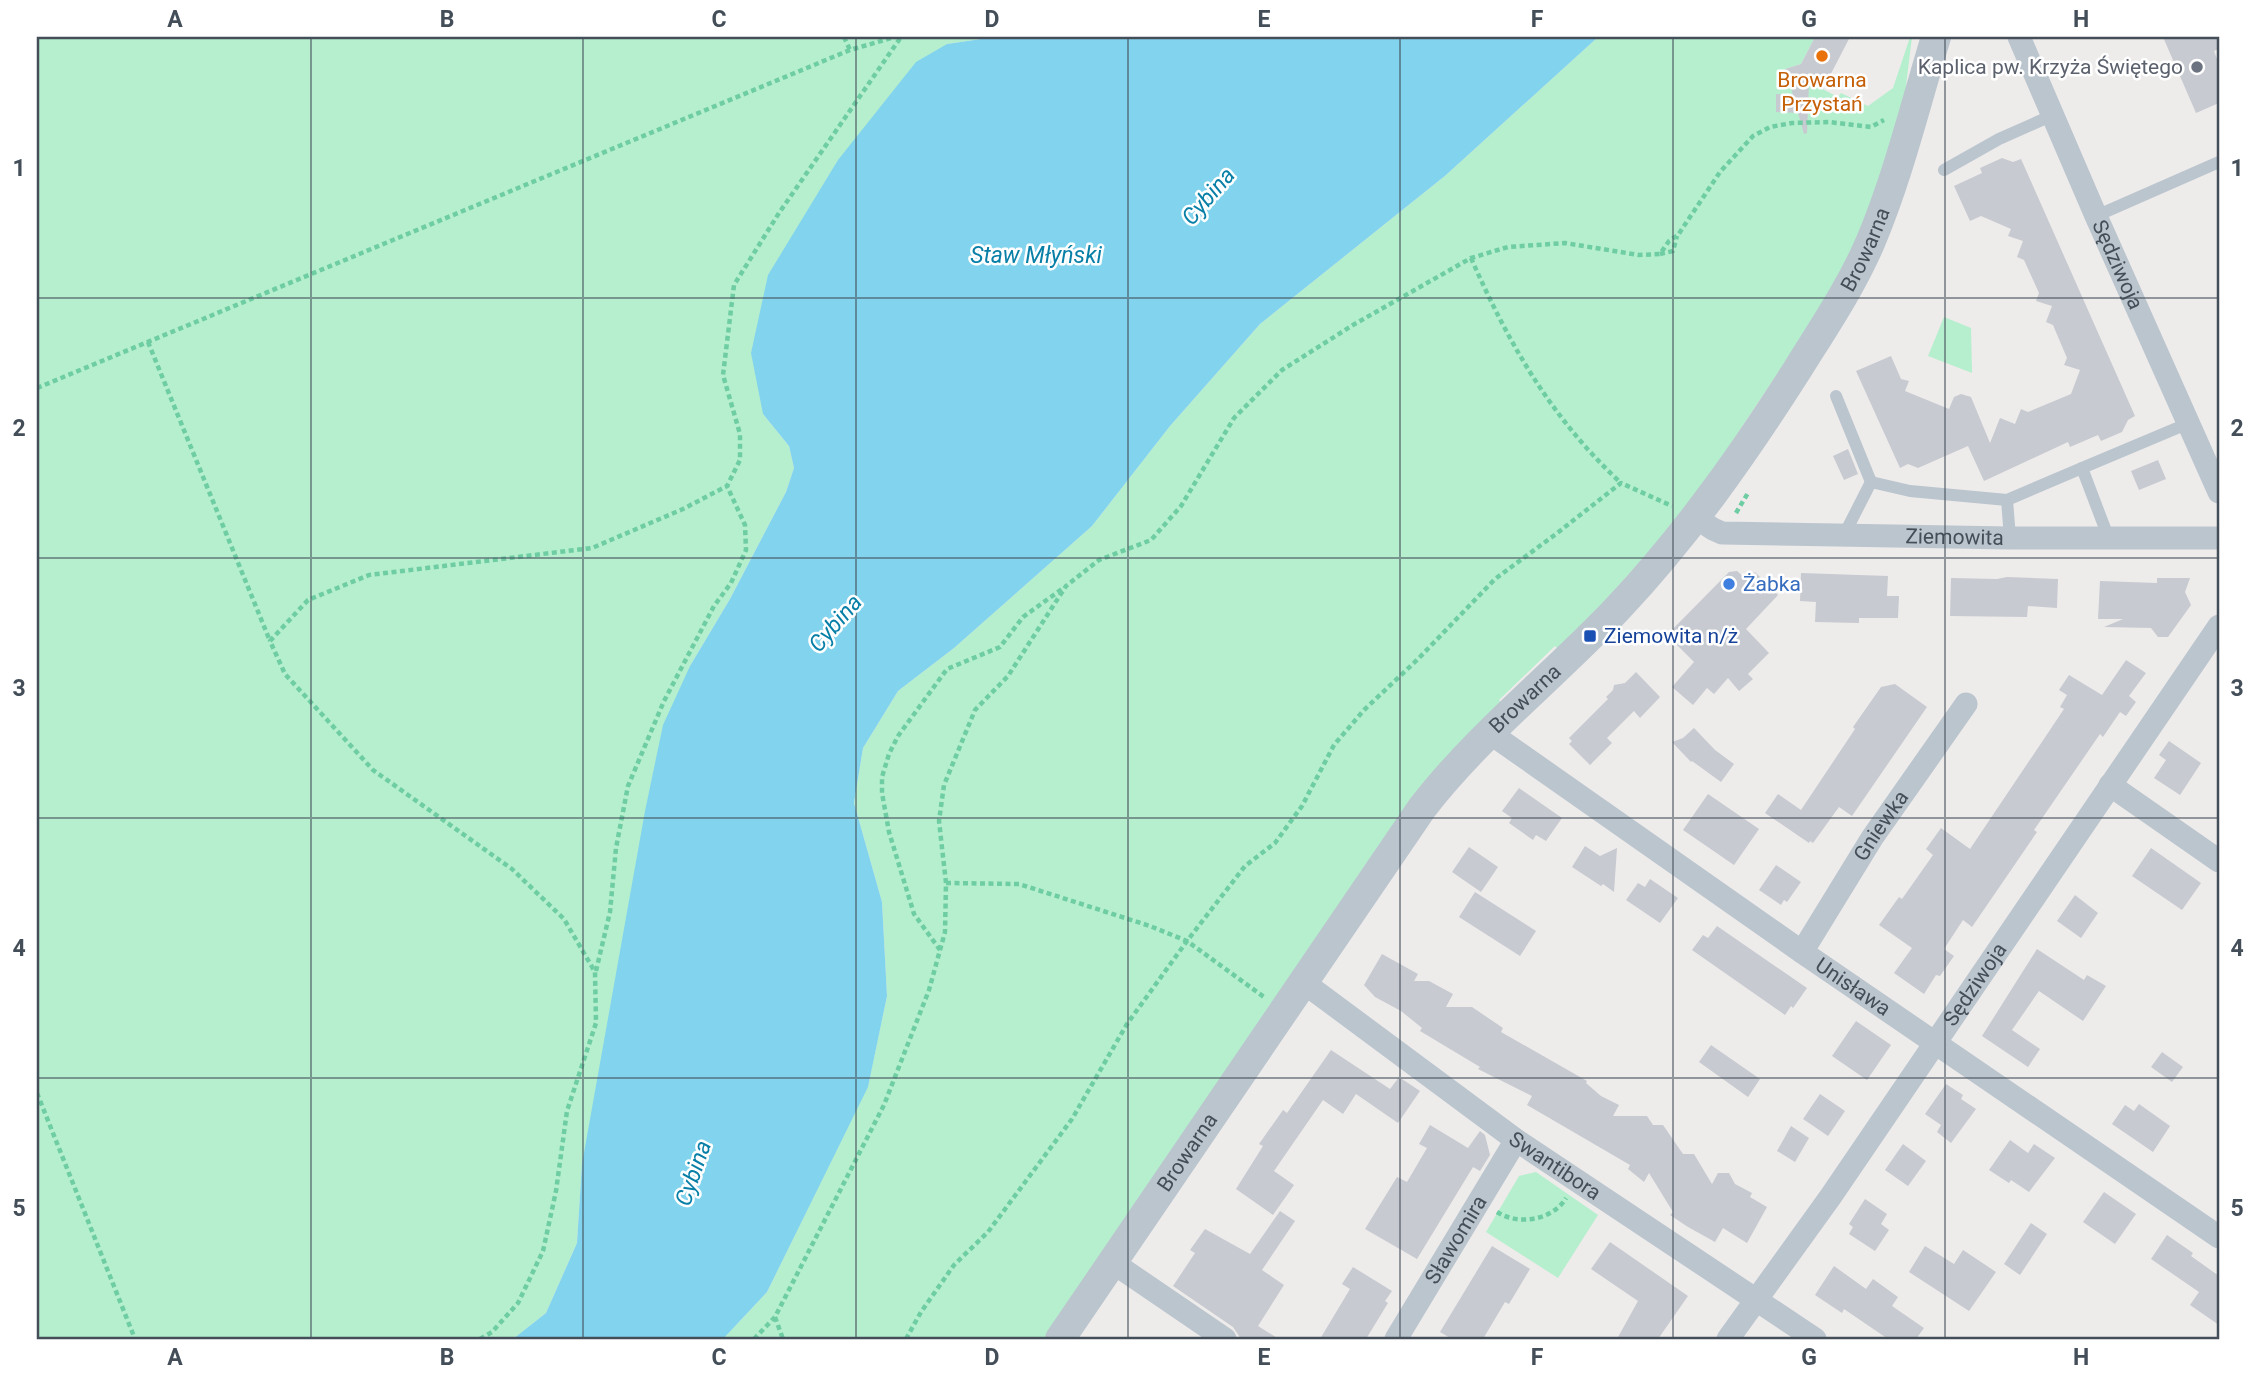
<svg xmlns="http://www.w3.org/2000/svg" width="2256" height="1376" font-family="Roboto,sans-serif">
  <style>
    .green { fill: #b6efce }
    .water { fill: #82d3ed }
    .building { fill: #c7cad0 }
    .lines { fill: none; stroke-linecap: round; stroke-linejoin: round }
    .path { stroke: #6ecda2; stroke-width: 4.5; stroke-dasharray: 5 3.5; stroke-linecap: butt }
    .service { stroke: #bbc5ce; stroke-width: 12 }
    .minor { stroke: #bbc5ce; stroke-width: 23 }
    .tertiary { stroke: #bbc5ce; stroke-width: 30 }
    .grid { fill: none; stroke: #434e59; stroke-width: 2; stroke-opacity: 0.55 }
    .food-dot { fill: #e8710a; stroke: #fff; stroke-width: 2.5 }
    .worship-dot { fill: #6b7280; stroke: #fff; stroke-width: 2.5 }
    .shop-dot { fill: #3f7fe0; stroke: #fff; stroke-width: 2.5 }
    .transit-dot { fill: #1a4fb4; stroke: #fff; stroke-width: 2.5 }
    .labels { text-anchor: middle; stroke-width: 5; stroke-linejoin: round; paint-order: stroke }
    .worship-label { font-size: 21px; fill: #5b616d; stroke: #fff; text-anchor: end }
    .food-label { font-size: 21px; fill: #c56008; stroke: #fff }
    .street-label { font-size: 21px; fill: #434e59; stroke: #fff }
    .shop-label { font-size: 21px; fill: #366cbe; stroke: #fff; text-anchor: start }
    .transit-label { font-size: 21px; fill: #164399; stroke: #fff; text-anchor: start }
    .water-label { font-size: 23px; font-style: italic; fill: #087fa7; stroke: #fff }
    .neatline { fill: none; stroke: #434e59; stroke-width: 2.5 }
    .grid-label { font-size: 23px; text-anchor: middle; font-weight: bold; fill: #434e59 }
  </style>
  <rect width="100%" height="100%" fill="#eeebeb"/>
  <!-- green -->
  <g class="green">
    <path d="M37 37H995L947 44 763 414 789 446 794 468 786 492 730 599 690 666 582 1164 577 1243 546 1313 513 1339H37Z"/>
    <path d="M1598 37H1815L1801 64 1785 69 1790 87 1807 81 1838 97 1841 93 1868 106 1893 88 1910 37H1912L1905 94 1889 157 1840 279 1688 508 1560 651 1555 646 1499 700 1504 706 1047 1339H723L767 1292 868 1086 887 996 882 902 854 803 863 748 898 691 954 648 1092 526 1170 426 1260 324 1446 175Z"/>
    <path d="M1944 317 1971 328 1972 373 1928 356Z"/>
    <path d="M1536 1172 1598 1215 1558 1278 1486 1232 1519 1176Z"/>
  </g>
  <!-- water -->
  <path class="water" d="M995 37H1598L1446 175 1260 324 1170 426 1092 526 954 648 898 691 863 748 854 803 882 902 887 996 868 1087 767 1292 723 1339H513L546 1313 577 1243 582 1164 645 811 663 725 690 666 730 599 786 492 794 468 789 446 763 414 751 353 768 275 838 160 916 62 947 44Z"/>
  <!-- building -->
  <g class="building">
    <path d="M1815 37H1850L1823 89 1809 82 1807 133 1804 134 1798 113 1776 112V94L1793 95 1785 69 1801 64Z"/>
    <path d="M2163 37H2219V49L2214 51 2219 64V103L2196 113Z"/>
    <path d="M2002 158 2013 162 2021 159 2135 416 2128 420 2122 432 2101 441 2098 435 2070 447 2068 442 1984 481 1968 446 1918 468 1908 464 1900 468 1856 371 1891 356 1901 379 1909 381 1905 391 1949 409 1954 397 1961 394 1971 397 1990 443 2000 418 2015 424 2021 409 2028 412 2071 394 2080 370 2064 365 2067 358 2053 325 2046 322 2052 306 2036 301 2039 293 2024 260 2017 257 2023 241 2008 236 2011 229 1981 216 1970 221 1954 186 1982 173 1980 168Z"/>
    <path d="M1848 449 1858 474 1844 480 1833 456Z"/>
    <path d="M2158 460 2166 479 2139 490 2131 471Z"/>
    <path d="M1737 571 1747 580 1755 572 1778 595 1746 629 1769 653 1748 674 1753 679 1739 691 1728 678 1714 694 1707 688 1693 705 1672 687 1694 662 1667 635 1729 572Z"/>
    <path d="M1801 573 1888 576 1887 596H1899L1898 618H1859V623L1815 622 1816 602 1800 601Z"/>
    <path d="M2007 577 2058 579 2057 608 2028 606 2027 617 1950 616 1951 578 1997 579Z"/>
    <path d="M2157 578H2190L2185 592 2191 605 2168 637H2158L2151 628 2104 627 2123 619H2098L2100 581 2157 583Z"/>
    <path d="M2126 660 2146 673 2129 696 2136 702 2126 716 2120 712 2103 737 2100 734 2034 830 2037 832 1972 927 1963 920 1944 949 1954 956 1940 976 1936 975 1924 994 1894 973 1912 948 1879 925 1899 897 1902 899 1933 855 1926 849 1941 828 1970 849 2064 709 2060 707 2067 695 2059 690 2069 675 2102 695Z"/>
    <path d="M1636 672 1660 697 1640 718 1634 711 1607 738 1612 743 1590 765 1569 744 1572 741 1569 738 1608 699 1606 697 1613 690 1614 685 1625 683Z"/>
    <path d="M1895 684 1927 707 1852 816 1839 807 1813 843 1810 841 1809 843 1765 813 1778 794 1801 810 1855 729 1853 727 1881 687Z"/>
    <path d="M1694 728 1715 750 1734 764 1721 782 1692 761 1691 762 1672 742 1683 738Z"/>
    <path d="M2169 741 2201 763 2180 795 2154 778 2166 760 2159 755Z"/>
    <path d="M1519 788 1562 818 1546 841 1536 835 1533 840 1509 823 1512 818 1502 811Z"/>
    <path d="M1708 794 1759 829 1734 865 1683 830Z"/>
    <path d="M1585 846 1600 856 1617 848 1614 892 1603 884 1601 886 1572 867Z"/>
    <path d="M1469 847 1498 867 1481 892 1452 872Z"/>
    <path d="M2151 848 2201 883 2182 910 2132 876Z"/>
    <path d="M1776 865 1801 882 1787 902 1784 900 1781 905 1759 890Z"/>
    <path d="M1650 879 1678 898 1660 923 1626 900 1638 883 1645 887Z"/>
    <path d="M1475 892 1536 931 1520 956 1459 917Z"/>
    <path d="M2075 895 2098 913 2081 938 2057 921Z"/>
    <path d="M1717 926 1807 988 1793 1008 1791 1006 1785 1015 1692 950 1703 935 1708 938Z"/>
    <path d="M2037 949 2084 980 2087 975 2106 986 2083 1021 2039 991 2012 1030 2040 1049 2028 1067 1982 1036Z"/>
    <path d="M1382 954 1418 974 1414 981H1429L1453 994 1446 1007H1472L1503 1028 1501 1032 1587 1081 1586 1083 1601 1096 1619 1105 1613 1116H1647L1653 1125H1663L1683 1154H1694L1712 1184 1718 1173H1729L1735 1184 1752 1193 1750 1197 1767 1207 1747 1243 1723 1228 1715 1242 1688 1227 1670 1215 1673 1212 1649 1173 1644 1182 1628 1169 1630 1165 1527 1105 1532 1096 1478 1069 1480 1067 1420 1031 1422 1028 1401 1011 1375 997 1364 985Z"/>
    <path d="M1856 1021 1891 1045 1867 1080 1832 1056Z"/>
    <path d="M1711 1045 1760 1079 1748 1097 1699 1062Z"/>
    <path d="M1331 1050 1390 1089 1399 1077 1420 1091 1398 1123 1356 1094 1343 1114 1323 1100 1274 1171 1294 1185 1273 1215 1236 1189 1263 1146 1259 1144 1283 1110 1287 1113Z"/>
    <path d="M2162 1052 2183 1067 2172 1082 2151 1067Z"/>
    <path d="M1946 1084 1963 1095 1961 1099 1976 1109 1951 1143 1937 1132 1941 1125 1925 1114Z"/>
    <path d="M1820 1094 1845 1111 1828 1136 1803 1119Z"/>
    <path d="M2139 1104 2170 1126 2153 1152 2112 1124 2125 1105 2134 1111Z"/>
    <path d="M1430 1125 1468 1148 1480 1131 1485 1135 1490 1155 1480 1171 1473 1167 1417 1259 1365 1229 1397 1177 1407 1182 1427 1148 1419 1144Z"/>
    <path d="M1791 1126 1809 1138 1795 1162 1777 1151Z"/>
    <path d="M2010 1140 2028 1153 2034 1144 2055 1158 2029 1192 2011 1180 2009 1183 1989 1170Z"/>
    <path d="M1903 1144 1926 1161 1908 1186 1885 1170Z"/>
    <path d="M2104 1192 2136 1214 2115 1244 2083 1222Z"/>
    <path d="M1865 1199 1887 1214 1881 1224 1889 1230 1875 1251 1849 1234 1853 1227 1849 1224Z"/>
    <path d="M1280 1211 1295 1221 1262 1270 1284 1285 1258 1326 1279 1339H1241L1233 1327 1173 1286 1195 1253 1190 1250 1205 1229 1250 1254Z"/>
    <path d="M2031 1223 2047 1234 2020 1275 2004 1264Z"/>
    <path d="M2167 1235 2193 1253 2191 1256 2219 1276V1325L2190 1305 2199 1292 2151 1259Z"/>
    <path d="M1610 1242 1688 1296 1658 1339H1617L1638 1301 1591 1269Z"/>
    <path d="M1492 1246 1530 1269 1509 1304 1505 1302 1483 1339H1452L1440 1332Z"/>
    <path d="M1925 1246 1954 1264 1963 1250 1996 1272 1969 1311 1909 1272Z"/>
    <path d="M1834 1266 1866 1289 1873 1279 1898 1297 1892 1306 1924 1328 1916 1339H1888L1844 1309 1842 1313 1815 1295Z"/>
    <path d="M1353 1267 1392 1291 1385 1301 1388 1303 1366 1339H1320L1350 1289 1342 1284Z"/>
  </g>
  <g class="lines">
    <!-- path -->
    <g class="path">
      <path d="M844 37 850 50"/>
      <path d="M1660 254 1673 251 1677 236"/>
      <path d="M1471 258C1509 344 1551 418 1621 483"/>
      <path d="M148 342 270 641"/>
      <path d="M37 388 850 50 895 37"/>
      <path d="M1736 513 1748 493"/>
      <path d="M946 883 1019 884 1150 926 1187 941 1264 997"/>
      <path d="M940 950 914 914 889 832 882 793V777L889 754 898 736 947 669 1000 647 1023 617 1062 589"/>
      <path d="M596 971 610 912 616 848 628 786 664 701 714 606 731 583 746 550 745 525 727 486"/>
      <path d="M37 1093 135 1339"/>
      <path d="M1497 1212C1519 1226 1553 1220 1566 1198"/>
      <path d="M775 1317 783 1339"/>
      <path d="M480 1339 492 1332 518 1303 543 1251 556 1191 567 1111 596 1023 595 972 564 919 512 869 373 770 285 674 270 641 308 600 369 575 592 548 683 509 727 486 740 460V434L723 375 734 285 779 213 901 37"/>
      <path d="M754 1339 775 1317 884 1105 929 990 945 932 946 883 939 821 944 785 975 710 1008 676 1066 586 1099 560 1151 540 1181 506 1234 418 1282 370 1353 325 1471 258 1508 247 1565 243 1639 255 1660 254 1669 241 1678 235 1720 172 1753 136 1770 127 1792 123 1829 122 1871 127 1884 120"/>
      <path d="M906 1339 921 1312 954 1265 988 1232 1072 1119 1127 1024 1187 941 1245 866 1275 843 1302 806 1334 745 1364 710 1418 659 1495 579 1556 534 1621 483 1672 506"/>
    </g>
    <!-- service -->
    <g class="service">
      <path d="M1944 170 1999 139 2053 115"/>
      <path d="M2096 216 2219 162"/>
      <path d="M1836 396 1871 482"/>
      <path d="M1844 535 1871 482 1910 491 2007 500"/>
      <path d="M2010 538 2007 500 2082 468"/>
      <path d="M2109 539 2082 468 2189 423"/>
    </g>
    <!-- minor -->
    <g class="minor">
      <path id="s1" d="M2019 37 2096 216 2219 492"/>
      <path id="s2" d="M1695 517 1713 529 1722 533 2010 538H2219"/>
      <path id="s3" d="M1490 733 1802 952 2219 1237"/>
      <path d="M2110 785 2219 861"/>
      <path id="s4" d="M1802 952 1872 838 1966 704"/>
      <path id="s5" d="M1303 982 1516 1140 1815 1339"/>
      <path d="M1112 1262 1225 1339"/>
      <path id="s6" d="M1396 1339 1516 1140"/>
      <path id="s7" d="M1728 1339 1831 1196 2219 626"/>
    </g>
    <!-- tertiary -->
    <path class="tertiary" id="s8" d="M1060 1339 1422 808C1479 734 1554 676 1618 608 1687 535 1745 452 1799 367 1824 327 1851 287 1870 243 1898 177 1915 106 1936 37"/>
  </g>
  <!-- grid -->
  <path class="grid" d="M311 37V1339M583 37V1339M856 37V1339M1128 37V1339M1400 37V1339M1673 37V1339M1945 37V1339M37 298H2219M37 558H2219M37 818H2219M37 1078H2219"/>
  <!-- markers -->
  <circle class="food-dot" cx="1822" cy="56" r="7"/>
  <circle class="worship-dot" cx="2197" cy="67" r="7"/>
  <circle class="shop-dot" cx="1729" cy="584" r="7"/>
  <rect class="transit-dot" x="1583" y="629" width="14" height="14" rx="3.5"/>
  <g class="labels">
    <!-- worship labels -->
    <g class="worship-label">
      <text x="2183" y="74">Kaplica pw. Krzyża Świętego</text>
    </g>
    <!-- food labels -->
    <g class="food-label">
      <text x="1822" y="87">Browarna<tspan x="1822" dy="24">Przystań</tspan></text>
    </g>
    <!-- street labels -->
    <g class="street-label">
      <text dy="7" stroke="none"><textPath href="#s8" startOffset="1360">Browarna</textPath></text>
      <text dy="7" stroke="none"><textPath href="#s1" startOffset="248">Sędziwoja</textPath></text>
      <text dy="7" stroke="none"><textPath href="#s2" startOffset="264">Ziemowita</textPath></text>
      <text dy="7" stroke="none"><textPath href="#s8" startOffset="793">Browarna</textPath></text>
      <text dy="7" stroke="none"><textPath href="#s4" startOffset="149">Gniewka</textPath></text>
      <text dy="7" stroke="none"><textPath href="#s7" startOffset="432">Sędziwoja</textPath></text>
      <text dy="7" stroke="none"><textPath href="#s3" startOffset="443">Unisława</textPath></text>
      <text dy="7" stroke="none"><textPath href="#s8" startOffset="226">Browarna</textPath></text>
      <text dy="7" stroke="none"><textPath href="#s5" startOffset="312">Swantibora</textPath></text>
      <text dy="7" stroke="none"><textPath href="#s6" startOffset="116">Sławomira</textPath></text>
    </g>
    <!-- shop labels -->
    <g class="shop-label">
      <text x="1743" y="591">Żabka</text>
    </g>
    <!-- transit labels -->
    <g class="transit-label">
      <text x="1604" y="643">Ziemowita n/ż</text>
    </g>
    <!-- water labels -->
    <g class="water-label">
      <text transform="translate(1208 196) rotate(-49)" y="8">Cybina</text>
      <text x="1036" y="263">Staw Młyński</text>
      <text transform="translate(835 623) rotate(-49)" y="8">Cybina</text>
      <text transform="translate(693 1173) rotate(-71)" y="8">Cybina</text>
    </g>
  </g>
  <!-- border -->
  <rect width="2256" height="1376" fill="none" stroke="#ffffff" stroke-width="77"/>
  <rect x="38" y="38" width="2180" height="1300" class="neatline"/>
  <g class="grid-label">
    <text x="175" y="27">A</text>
    <text x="447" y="27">B</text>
    <text x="719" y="27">C</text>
    <text x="992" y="27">D</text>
    <text x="1264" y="27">E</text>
    <text x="1537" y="27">F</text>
    <text x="1809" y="27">G</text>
    <text x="2081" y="27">H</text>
    <text x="19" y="176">1</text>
    <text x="2237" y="176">1</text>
    <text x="19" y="436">2</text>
    <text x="2237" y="436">2</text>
    <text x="19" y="696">3</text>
    <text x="2237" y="696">3</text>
    <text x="19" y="956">4</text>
    <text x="2237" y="956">4</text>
    <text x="19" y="1216">5</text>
    <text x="2237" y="1216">5</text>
    <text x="175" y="1365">A</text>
    <text x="447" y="1365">B</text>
    <text x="719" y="1365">C</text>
    <text x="992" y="1365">D</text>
    <text x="1264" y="1365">E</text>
    <text x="1537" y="1365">F</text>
    <text x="1809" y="1365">G</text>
    <text x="2081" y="1365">H</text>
  </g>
</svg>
